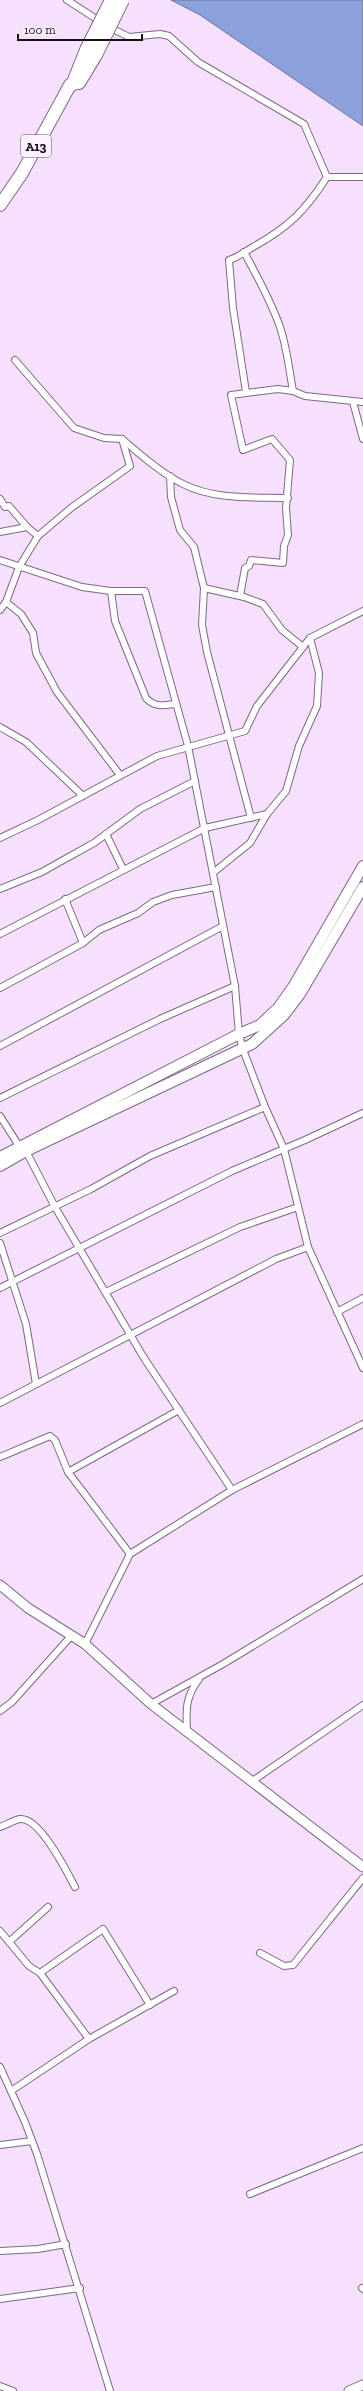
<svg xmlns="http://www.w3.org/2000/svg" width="363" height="2391" font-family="'Zilla Slab',serif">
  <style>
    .water { fill: #8ca1dc; stroke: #6975a2 }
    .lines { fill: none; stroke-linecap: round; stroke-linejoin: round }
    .street-casing { stroke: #7d6883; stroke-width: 8 }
    .secondary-casing { stroke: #7d6883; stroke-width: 11 }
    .primary-casing { stroke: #7d6883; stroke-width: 12 }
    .highway-casing { stroke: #7d6883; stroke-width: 14 }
    .street { stroke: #fff; stroke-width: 6 }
    .secondary { stroke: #fff; stroke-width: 9 }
    .primary { stroke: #fff; stroke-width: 10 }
    .highway { stroke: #fff; stroke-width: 12 }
    .highway-bridge-casing { stroke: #7d6883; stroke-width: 14; stroke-linecap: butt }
    .highway-bridge { stroke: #fff; stroke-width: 12 }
    .labels { text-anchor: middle; stroke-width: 4; stroke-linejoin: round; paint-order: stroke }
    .shield { fill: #fcf2fe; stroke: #5c535e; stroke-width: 1 }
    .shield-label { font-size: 13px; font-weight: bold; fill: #180f1a }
  </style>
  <rect width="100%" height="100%" fill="#f7dffe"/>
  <!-- water -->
  <path class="water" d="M171 0H363V126L200 15Z"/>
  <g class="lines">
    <!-- street casing -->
    <g class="street-casing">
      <g id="street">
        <path d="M67 0 101 22"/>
        <path d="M109 27 129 37 160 34 169 36 198 62 304 124 327 177H363"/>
        <path d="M244 252C257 276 271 301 280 327 287 348 289 369 293 391"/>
        <path d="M246 392 233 308 229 260C237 258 246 251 253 247 289 227 305 211 327 177"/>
        <path d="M353 402 363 439"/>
        <path d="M122 439C141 455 161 473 183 484 214 500 254 497 288 498"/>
        <path d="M170 476 171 497 180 530 194 547 204 588 202 625 207 652 251 818"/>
        <path d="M0 499 5 507 9 506 27 527 38 536"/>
        <path d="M0 532 27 527"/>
        <path d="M0 560 82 587 111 591H145L188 746 235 986 239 1034 242 1047 265 1107 284 1149 308 1247 363 1368"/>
        <path d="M204 588 244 597 263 604 282 630 303 647"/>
        <path d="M111 591 115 621 146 698C155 708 164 705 176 704"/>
        <path d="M240 596 245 568 249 566 251 560 283 563 284 546 288 535 286 508 290 460 272 439 243 450 231 395 278 389 293 391 305 396 363 402"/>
        <path d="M6 602 21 614 33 633 36 653 57 692 120 775"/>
        <path d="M0 610 6 602 19 567 38 536 71 508 130 466 122 439 104 438 74 428 15 360"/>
        <path d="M0 727 26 742 83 796"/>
        <path d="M106 834 123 869"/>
        <path d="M0 838 38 820 157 756 245 731 257 706 310 638 363 611"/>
        <path d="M214 872 250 843 267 814 286 791 299 746 317 706 319 673 310 638"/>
        <path d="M0 889 42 872 65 859 94 843 140 809 195 781"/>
        <path d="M65 899 83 943"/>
        <path d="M0 934 205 828 267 814"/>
        <path d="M0 988 83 943 99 930 138 913 153 902 172 895 216 887"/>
        <path d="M0 1046 223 926"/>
        <path d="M0 1098 160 1019 235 986"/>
        <path d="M0 1116 19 1146 26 1151 55 1207 144 1358 232 1490"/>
        <path d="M0 1233 91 1189 150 1156 265 1107"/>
        <path d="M0 1243 26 1324 36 1384"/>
        <path d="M0 1288 232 1171 305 1140 363 1113"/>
        <path d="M106 1292 240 1227 298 1207"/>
        <path d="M337 1312 363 1298"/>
        <path d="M0 1403 276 1259 308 1247"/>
        <path d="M0 1457 50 1436 55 1440 68 1472 130 1554"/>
        <path d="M68 1472 179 1410"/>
        <path d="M85 1644 130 1554 232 1490 363 1424"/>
        <path d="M151 1704 223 1664 363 1579"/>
        <path d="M0 1711 12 1702 72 1635"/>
        <path d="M187 1732C186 1709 185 1698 199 1679"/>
        <path d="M251 1782 363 1705"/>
        <path d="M0 1827C6 1825 14 1820 20 1819 40 1817 67 1872 75 1887"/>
        <path d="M0 1931 29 1966 40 1973 103 1929 150 2005"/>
        <path d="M9 1942 48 1907"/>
        <path d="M260 1953 284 1966 293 1965 363 1878"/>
        <path d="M40 1973 89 2039"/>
        <path d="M0 2067 25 2122 37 2154 110 2391"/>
        <path d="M11 2091 89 2039 174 1991"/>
        <path d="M0 2145 32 2141"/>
        <path d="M250 2194 363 2148"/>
        <path d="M0 2251 38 2249 66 2244"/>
        <path d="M362 2288 363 2289"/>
        <path d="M0 2299 80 2288"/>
        <path d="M0 2386 13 2391"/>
      </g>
    </g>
    <!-- secondary casing -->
    <g class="secondary-casing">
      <g id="secondary">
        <path d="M0 1585 28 1608 85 1644 151 1704 363 1867"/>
        <path d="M349 2391 363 2385"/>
      </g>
    </g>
    <!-- primary casing -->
    <g class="primary-casing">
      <g id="primary">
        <path d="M0 1157 239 1034 260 1025 278 1008 293 987 363 866"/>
        <path d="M0 1166 26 1151 252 1044 284 1015 300 994 363 887"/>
      </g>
    </g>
    <!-- highway casing -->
    <g class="highway-casing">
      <g id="highway">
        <path d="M79 83 96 55"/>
        <path d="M0 205 22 173 70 85H72L86 50"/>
      </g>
    </g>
    <!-- street -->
    <use href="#street" class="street"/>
    <!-- secondary -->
    <use href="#secondary" class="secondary"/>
    <!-- primary -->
    <use href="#primary" class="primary"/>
    <!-- highway -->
    <use href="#highway" class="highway"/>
    <!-- highway-bridge casing -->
    <g class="highway-bridge-casing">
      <g id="highway-bridge">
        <path d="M86 50 111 0"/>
        <path d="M96 55 123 0"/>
      </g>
    </g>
    <!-- highway-bridge -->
    <use href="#highway-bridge" class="highway-bridge"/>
  </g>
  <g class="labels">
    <!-- shield labels -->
    <rect class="shield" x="21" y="135" width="30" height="22" rx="3"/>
    <g class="shield-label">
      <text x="36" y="151">A13</text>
    </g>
  </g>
  <!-- scale -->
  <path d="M18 34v6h124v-6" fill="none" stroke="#180f1a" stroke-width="2"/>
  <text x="24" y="34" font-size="12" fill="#180f1a" stroke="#fcf2fe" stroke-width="3" paint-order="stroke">100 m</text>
</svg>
